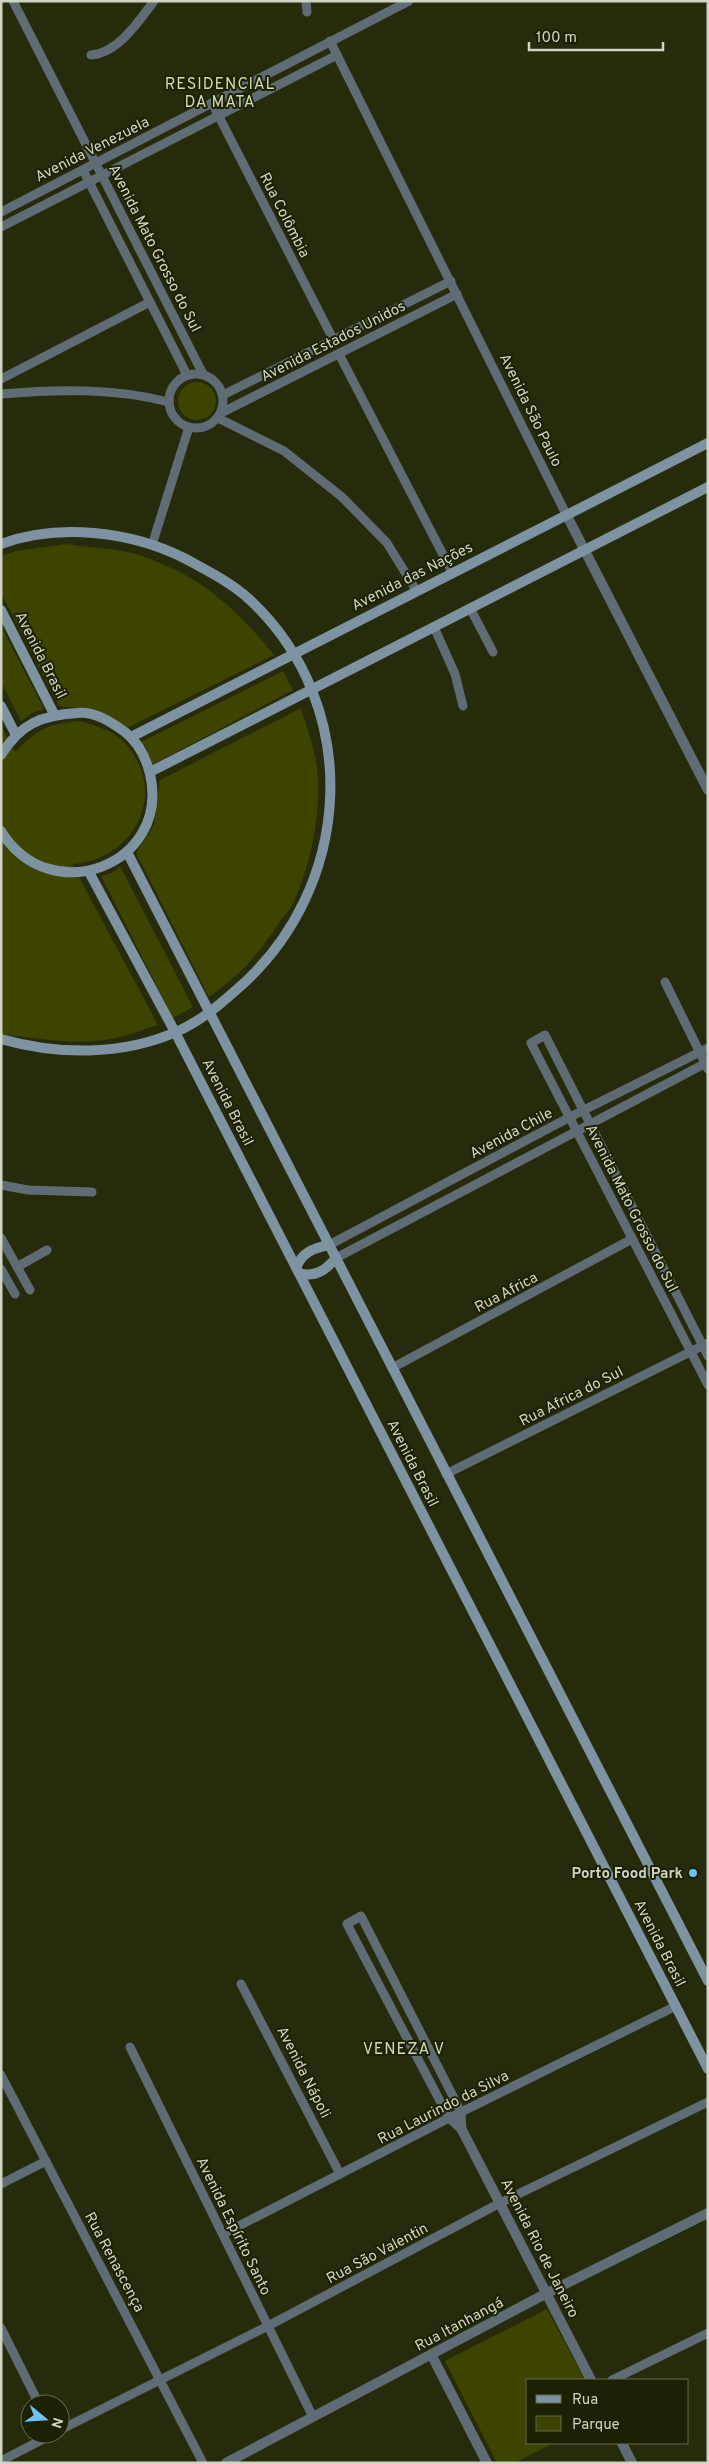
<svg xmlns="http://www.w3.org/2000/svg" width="709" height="2464" font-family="Overpass,sans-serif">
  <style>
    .green { fill: #3d4400 }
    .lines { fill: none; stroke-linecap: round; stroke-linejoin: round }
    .minor { stroke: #5f6c75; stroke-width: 9 }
    .tertiary { stroke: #5f6c75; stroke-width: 10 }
    .secondary { stroke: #7d93a2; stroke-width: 10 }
    .poi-dot { fill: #71c1f5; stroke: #1d2103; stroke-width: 2 }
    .labels { text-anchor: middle; stroke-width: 4; stroke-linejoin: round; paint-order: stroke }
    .street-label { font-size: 15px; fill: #d0d4c2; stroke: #1d2103 }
    .poi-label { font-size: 15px; font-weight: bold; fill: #d0d4c2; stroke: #1d2103; text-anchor: end }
    .neighbourhood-label { font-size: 16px; letter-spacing: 1px; fill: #d3dab6; stroke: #1d2103 }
  </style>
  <rect width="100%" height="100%" fill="#262b0c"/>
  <!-- green -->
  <g class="green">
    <circle cx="197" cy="401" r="19"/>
    <path d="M66 544C90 548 119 548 142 556 200 576 236 608 274 655L127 728C106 711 85 708 59 706L1 593V556L16 551Z"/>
    <path d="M1 626 44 709 32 713 21 721 1 682Z"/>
    <path d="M283 671 293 690 152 765 147 751 141 742Z"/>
    <path d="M301 708C305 723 311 737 314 752 325 796 313 860 294 901 291 909 284 916 279 923 259 954 239 976 209 997L136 853 154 825 160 780Z"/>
    <path d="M80 721C96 726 112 730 124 742 170 791 135 860 72 864L158 1025C147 1028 135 1033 124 1036 86 1047 45 1039 7 1035L1 1033V726L15 752C38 729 47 724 80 721Z"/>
    <path d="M120 866 193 1007 173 1018 101 876 112 873Z"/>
    <path d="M547 2309 585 2380H528V2443H554L514 2463H497L445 2361Z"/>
  </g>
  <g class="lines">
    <!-- minor -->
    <g class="minor">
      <path d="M13 1 203 374"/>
      <path d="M306 1 307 12"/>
      <path d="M330 41 566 514"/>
      <path d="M91 55C118 53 139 21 154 1"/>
      <path d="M212 103 333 339"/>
      <path d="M83 170 187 375"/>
      <path d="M1 212 409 1"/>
      <path d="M1 227 337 55"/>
      <path d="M339 354 452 572"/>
      <circle cx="196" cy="401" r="27"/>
      <path d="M1 379 150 302"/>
      <path d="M1 394C57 389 114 388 169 402"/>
      <path d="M223 395 451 281"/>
      <path d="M221 413 457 294"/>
      <path d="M218 418 284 451 342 497 387 543 416 590"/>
      <path d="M152 545 189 427"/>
      <path d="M470 608 493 652"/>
      <path d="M434 627 455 674 463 706"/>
      <path d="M665 982 708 1069"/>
      <path d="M1 1185 28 1190 92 1192"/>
      <path d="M1 1238 30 1290"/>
      <path d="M329 1245 570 1117 708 1048"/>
      <path d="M336 1258 708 1062"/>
      <path d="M17 1267 47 1250"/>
      <path d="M1 1269 15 1294"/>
      <path d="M708 1356 545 1035 531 1043 708 1385"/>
      <path d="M392 1368 632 1239"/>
      <path d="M446 1474 708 1343"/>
      <path d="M361 1916 461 2112 462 2130 449 2118 347 1924Z"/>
      <path d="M241 1984 340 2174"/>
      <path d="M130 2047 313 2417"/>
      <path d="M1 2075 203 2463"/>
      <path d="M1 2184 46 2161"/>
      <path d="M223 2234 449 2118 676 2006"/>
      <path d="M1 2328 39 2404"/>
      <path d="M612 2380 708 2333"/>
      <path d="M60 2430 268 2326 500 2203 708 2102"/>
      <path d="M1 2461 53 2434"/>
    </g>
    <!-- tertiary -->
    <g class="tertiary">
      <path d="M566 514 708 790"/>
      <path d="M462 2130 591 2380"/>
      <path d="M432 2356 487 2463"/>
      <path d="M622 2443 632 2463"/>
      <path d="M226 2463 547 2293 708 2213"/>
    </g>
    <!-- secondary -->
    <g class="secondary">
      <path d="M1 544C58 523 130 531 184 558 206 570 230 582 249 599 365 707 354 890 235 991 217 1007 199 1022 176 1032 121 1056 58 1055 1 1039"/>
      <path d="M1 610 54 714"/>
      <path d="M1 706 16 735"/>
      <path d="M131 737 708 443"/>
      <path d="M1 755C20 724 42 715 77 713 95 711 111 722 125 732 138 742 146 758 150 774 171 865 50 911 1 831"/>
      <path d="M150 772 708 487"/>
      <path d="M127 852 708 1981"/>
      <path d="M89 872 175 1032 708 2069"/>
      <path d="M296 1268C302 1252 314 1248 329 1245"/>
      <path d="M299 1273C315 1278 326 1270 336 1258"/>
    </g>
  </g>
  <!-- markers -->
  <circle class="poi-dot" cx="693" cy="1873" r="5"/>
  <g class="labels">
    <!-- street labels -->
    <g class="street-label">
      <text transform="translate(92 149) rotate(-27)" y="5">Avenida Venezuela</text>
      <text transform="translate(285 215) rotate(63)" y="5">Rua Colômbia</text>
      <text transform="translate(155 248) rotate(63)" y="5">Avenida Mato Grosso do Sul</text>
      <text transform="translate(333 341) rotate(-27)" y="5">Avenida Estados Unidos</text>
      <text transform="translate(531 410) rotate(64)" y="5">Avenida São Paulo</text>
      <text transform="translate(412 576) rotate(-27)" y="5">Avenida das Nações</text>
      <text transform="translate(41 655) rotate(63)" y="5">Avenida Brasil</text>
      <text transform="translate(228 1102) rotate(63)" y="5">Avenida Brasil</text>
      <text transform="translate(511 1133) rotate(-28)" y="5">Avenida Chile</text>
      <text transform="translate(632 1208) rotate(63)" y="5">Avenida Mato Grosso do Sul</text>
      <text transform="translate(506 1292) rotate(-28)" y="5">Rua Africa</text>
      <text transform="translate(571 1396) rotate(-27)" y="5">Rua Africa do Sul</text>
      <text transform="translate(413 1463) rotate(63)" y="5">Avenida Brasil</text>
      <text transform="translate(660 1943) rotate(63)" y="5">Avenida Brasil</text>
      <text transform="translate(304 2072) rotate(63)" y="5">Avenida Nápoli</text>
      <text transform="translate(443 2107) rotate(-27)" y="5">Rua Laurindo da Silva</text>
      <text transform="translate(234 2226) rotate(64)" y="5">Avenida Espírito Santo</text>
      <text transform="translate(540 2248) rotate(63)" y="5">Avenida Rio de Janeiro</text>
      <text transform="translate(377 2253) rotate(-28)" y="5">Rua São Valentin</text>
      <text transform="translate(115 2262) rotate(62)" y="5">Rua Renascença</text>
      <text transform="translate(459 2324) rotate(-28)" y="5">Rua Itanhangá</text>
    </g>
    <!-- poi labels -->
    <g class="poi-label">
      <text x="683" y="1878">Porto Food Park</text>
    </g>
    <!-- neighbourhood labels -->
    <g class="neighbourhood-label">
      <text x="220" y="89">RESIDENCIAL<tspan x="220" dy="18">DA MATA</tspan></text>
      <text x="404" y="2054">VENEZA V</text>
    </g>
  </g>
  <!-- border -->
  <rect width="709" height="2464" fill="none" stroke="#d0d4c2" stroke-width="5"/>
  <!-- legend -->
  <rect x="526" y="2379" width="162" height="65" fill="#1d2103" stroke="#65694f"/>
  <rect x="536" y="2395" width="25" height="8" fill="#7d93a2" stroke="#65694f"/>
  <text x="572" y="2404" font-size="15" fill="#d0d4c2">Rua</text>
  <rect x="536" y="2416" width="25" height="15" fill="#3d4400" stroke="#65694f"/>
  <text x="572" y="2429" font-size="15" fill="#d0d4c2">Parque</text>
  <!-- north arrow -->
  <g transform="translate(45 2419) rotate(108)"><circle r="24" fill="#1d2103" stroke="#65694f"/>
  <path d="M0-4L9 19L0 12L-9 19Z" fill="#71c1f5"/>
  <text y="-8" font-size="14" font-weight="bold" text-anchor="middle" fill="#d0d4c2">N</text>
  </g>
  <!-- scale -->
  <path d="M529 42v8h134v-8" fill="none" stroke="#d0d4c2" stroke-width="2.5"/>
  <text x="536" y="42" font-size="15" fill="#d0d4c2" stroke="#1d2103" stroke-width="4" paint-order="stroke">100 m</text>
</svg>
